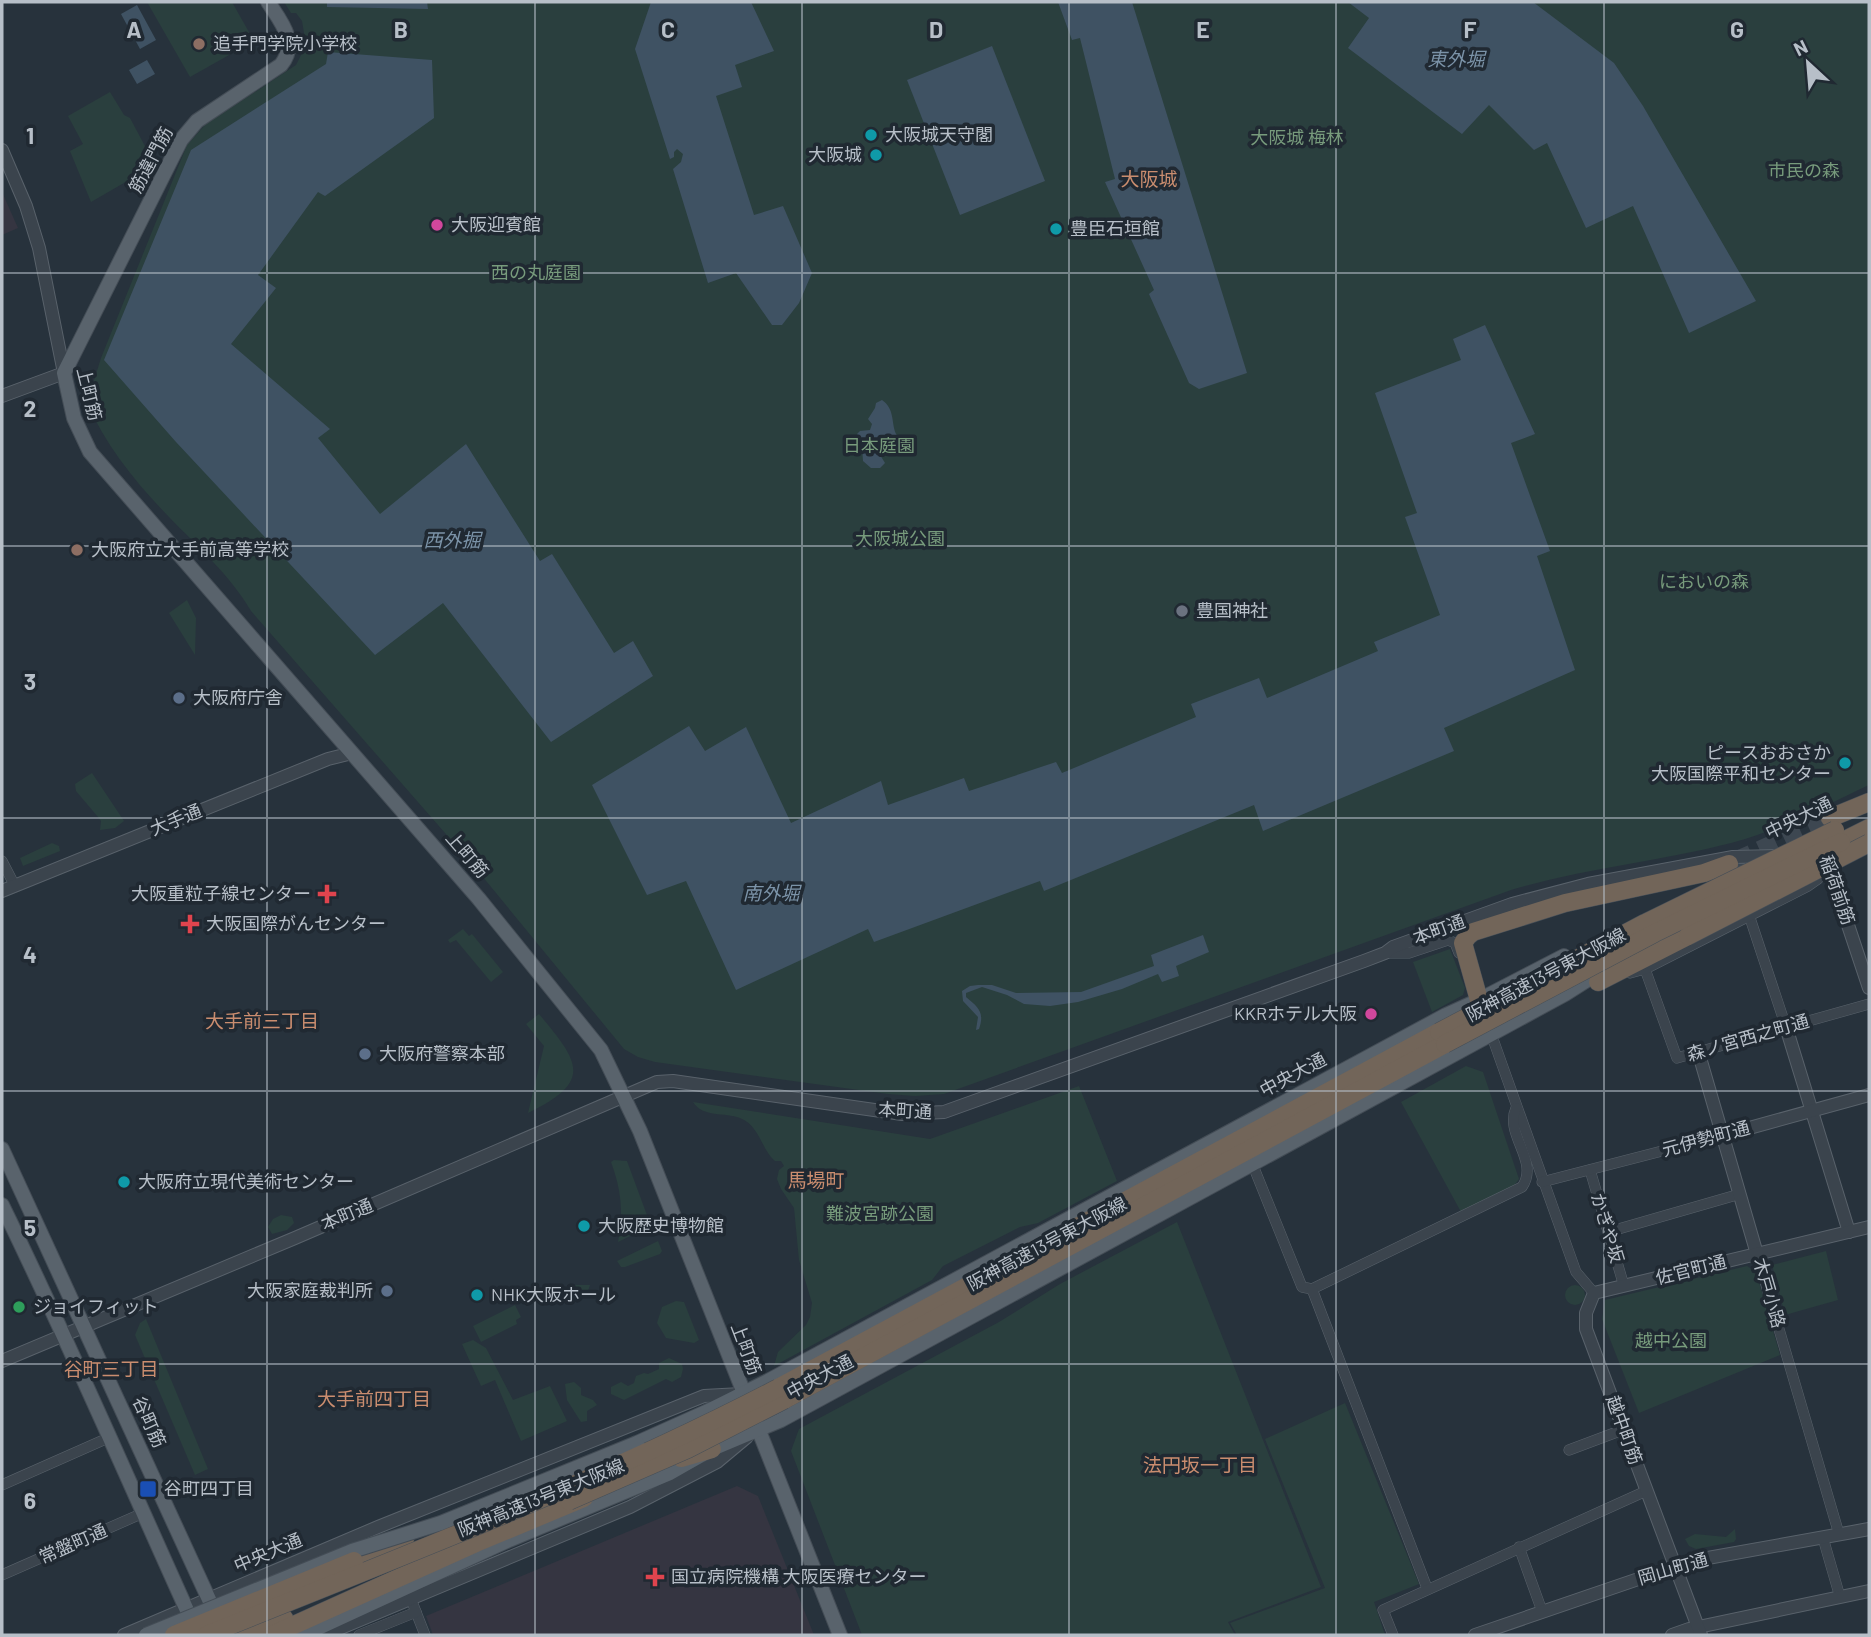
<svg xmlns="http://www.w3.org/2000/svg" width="1871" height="1637" font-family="Barlow,'Noto Sans JP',sans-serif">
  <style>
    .medical { fill: #353541 }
    .green { fill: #2a3f3e }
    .water { fill: #3f5263 }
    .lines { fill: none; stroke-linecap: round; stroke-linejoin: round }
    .motorway-tunnel { stroke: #3d4751; stroke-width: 18; stroke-dasharray: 18 9; stroke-linecap: butt }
    .minor-casing { stroke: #59626b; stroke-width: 11 }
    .tertiary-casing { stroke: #59626b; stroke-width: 14 }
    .primary-casing { stroke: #444d56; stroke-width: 16 }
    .motorway-casing { stroke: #464f58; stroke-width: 19 }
    .minor { stroke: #3b444d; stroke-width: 10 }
    .tertiary { stroke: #3b444d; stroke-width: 12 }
    .primary { stroke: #59636c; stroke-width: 14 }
    .motorway { stroke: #726559; stroke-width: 18 }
    .primary-bridge-casing { stroke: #444d56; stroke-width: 16; stroke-linecap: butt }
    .motorway-bridge-casing { stroke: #464f58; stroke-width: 19; stroke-linecap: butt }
    .primary-bridge { stroke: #59636c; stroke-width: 14 }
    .motorway-bridge { stroke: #726559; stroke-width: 18 }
    .grid { fill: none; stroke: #b7bfc8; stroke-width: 2; stroke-opacity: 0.55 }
    .education-dot { fill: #8d6e63; stroke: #202932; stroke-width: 2.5 }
    .culture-dot { fill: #0f9aa8; stroke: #202932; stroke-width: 2.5 }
    .hotel-dot { fill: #d1479c; stroke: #202932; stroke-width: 2.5 }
    .worship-dot { fill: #6b7280; stroke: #202932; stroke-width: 2.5 }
    .service-dot { fill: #5c6f8a; stroke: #202932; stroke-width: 2.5 }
    .health-dot { fill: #e0444e; stroke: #202932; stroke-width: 2.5 }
    .leisure-dot { fill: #2e9e5b; stroke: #202932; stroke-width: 2.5 }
    .transit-dot { fill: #1a4fb4; stroke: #202932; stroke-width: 2.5 }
    .labels { text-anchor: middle; stroke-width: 7; stroke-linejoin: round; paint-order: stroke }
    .poi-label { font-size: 18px; fill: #b7bfc8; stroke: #202932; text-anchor: start }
    .park-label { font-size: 18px; fill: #779b7c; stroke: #202932 }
    .street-label { font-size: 18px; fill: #b7bfc8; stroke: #202932 }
    .water-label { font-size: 19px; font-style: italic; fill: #7b93a8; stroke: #202932 }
    .neighbourhood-label { font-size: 19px; fill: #ca8d6f; stroke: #202932 }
    .grid-label { font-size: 23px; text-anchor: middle; font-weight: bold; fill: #b7bfc8; stroke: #202932; stroke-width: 7; stroke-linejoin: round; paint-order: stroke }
  </style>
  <rect width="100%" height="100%" fill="#27323c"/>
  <!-- medical -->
  <g class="medical">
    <path d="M2 192 18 228 2 235Z"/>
    <path d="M737 1486 758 1496 814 1635H433L426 1616Z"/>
  </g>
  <!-- green -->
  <g class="green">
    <path d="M147 2H232L254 41 190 77Z"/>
    <path d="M284 2H1869V785C1824 806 1780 830 1731 843 1658 862 1583 868 1511 890L944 1094 915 1096 888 1094 655 1062 638 1057 624 1049 473 865 251 611C230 575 197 546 169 517 136 483 106 446 87 403L101 358 187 145 205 125 296 65 306 45 302 21 296 13H291Z"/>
    <path d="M110 92 124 115 130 118 155 165 91 202 70 151 83 144 68 116Z"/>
    <path d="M187 600 196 618 195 655 169 613Z"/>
    <path d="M92 773 124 821 115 828 100 830 101 821 98 817 76 791 75 784Z"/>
    <path d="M52 843 59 846 60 851 23 866 20 858Z"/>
    <path d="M463 929 469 936 472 934 503 972 491 982 456 940 450 943 448 940Z"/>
    <path d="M1450 949 1465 988 1463 995 1432 1012 1413 962Z"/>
    <path d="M539 1014C578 1061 595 1081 528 1113L544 1046 526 1024Z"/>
    <path d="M1466 1066 1483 1072 1519 1179 1513 1187 1461 1212 1401 1102Z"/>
    <path d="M1079 1086 1117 1181 1038 1223 1020 1227 943 1266 932 1280 774 1366 778 1352 806 1325 810 1317 812 1303 799 1260 794 1208 781 1189 777 1179 779 1170 784 1166 781 1161H775C761 1149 760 1126 740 1118 725 1112 703 1118 693 1102L930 1139Z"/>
    <path d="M614 1160 627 1161 651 1226 618 1242C624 1213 621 1189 611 1162Z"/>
    <path d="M281 1215 292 1217 294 1223 287 1230 272 1234 268 1227 273 1219Z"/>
    <path d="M1177 1222 1321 1587 1228 1622 1235 1635H862L791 1451 799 1429 999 1322 1060 1284Z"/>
    <path d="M658 1241 662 1251 660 1254 625 1267H621L617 1261Z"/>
    <path d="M1826 1251 1838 1300 1785 1315 1772 1265Z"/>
    <path d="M1747 1266 1756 1272 1780 1355 1639 1413 1602 1319 1605 1300Z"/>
    <circle cx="1575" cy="1295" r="10"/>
    <path d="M574 1285H590L588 1291 569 1301 564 1300 561 1296 557 1298 555 1294Z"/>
    <path d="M676 1301 684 1302 699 1340 694 1343 666 1338 657 1323 662 1307Z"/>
    <path d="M515 1305 521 1317 516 1320 517 1324 481 1342 473 1326Z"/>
    <path d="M146 1319 208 1469 195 1475 135 1335 140 1323Z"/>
    <path d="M473 1340 486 1348 513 1400 550 1386 567 1421 521 1441 495 1380 481 1386 462 1344Z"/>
    <path d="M669 1358 682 1364 683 1369 681 1377 672 1382 666 1379 624 1400 611 1394V1387L621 1382 628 1386 634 1383 636 1376 644 1373 648 1374 659 1369V1363Z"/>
    <path d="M574 1382 581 1388V1395L593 1400 597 1405 587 1411V1421L581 1422 567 1400 565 1384Z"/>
    <path d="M1345 1403 1419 1584 1374 1602 1385 1635H1237L1230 1623 1325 1588 1265 1439Z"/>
    <path d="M1735 1529 1736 1539 1734 1542 1696 1549 1689 1546 1685 1539 1695 1534 1726 1537Z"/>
  </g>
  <!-- water -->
  <g class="water">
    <path d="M327 2H427L428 9 327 7Z"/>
    <path d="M651 2H751L774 51 735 65 742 87 716 96 754 215 783 206 812 273 799 303 782 325H772L736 273 708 283 673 169 681 162 683 154 677 149 674 152V157L670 159 635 49Z"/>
    <path d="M1058 2H1132L1247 373 1199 389 1189 383 1149 294 1154 290 1105 182 1115 179 1080 38 1072 40Z"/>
    <path d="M1348 2H1533L1614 63 1643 106 1756 301 1689 333 1633 206 1586 228 1547 143 1534 150 1489 105 1462 134 1348 48 1369 18Z"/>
    <path d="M137 5 156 40 140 49 121 14Z"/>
    <path d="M992 46 1045 181 960 215 907 80Z"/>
    <path d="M328 52 432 60 434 118 325 196 318 192 258 275 276 288 231 344 330 429 318 438 380 514 466 444 540 561 552 554 614 653 633 641 653 676 551 742 443 603 375 655 176 442 104 360 191 150 326 64Z"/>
    <path d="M147 60 155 74 137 84 129 70Z"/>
    <path d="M1485 325 1535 434 1511 443 1550 551 1537 556 1575 670 1444 728 1454 751 1263 831 1254 805 1044 891 1040 881 874 942 868 929 736 990 686 881 647 895 592 785 689 726 705 751 746 727 791 823 881 781 888 805 964 778 969 791 1056 762 1062 773 1196 717 1191 704 1259 678 1267 698 1378 651 1374 642 1440 615 1405 517 1417 513 1375 393 1461 360 1453 339Z"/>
    <path d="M882 400C895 409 891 422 896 434 898 438 901 441 902 445L896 446 887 441 881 443 877 450 885 463 880 468H871L863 461 862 448 857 434 860 431 870 430 872 424 868 419 875 408 876 403Z"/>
    <path d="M1203 935 1209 952 1176 966 1179 976 1162 982 1158 974 1122 989 1078 1002 1050 1006 1024 1004 1007 995 982 987 966 993V997C978 1007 985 1012 979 1029L976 1030 978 1017 963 1001 962 991 970 986 978 985H992L1016 993 1081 992 1154 966 1151 955Z"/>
  </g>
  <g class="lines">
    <!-- motorway-tunnel -->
    <path class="motorway-tunnel" d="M1735 861 1830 818"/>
    <!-- minor casing -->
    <g class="minor-casing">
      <g id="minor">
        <path d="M2 861 15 886"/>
        <path d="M1749 915 1786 1027"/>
        <path d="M1385 953H1409L1448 940 1455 943 1459 953"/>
        <path d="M1645 969 1677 1058 1869 1004"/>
        <path d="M1630 973 1645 969 1808 886 1818 879 1823 868"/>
        <path d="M1489 1028 1576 1272 1594 1293"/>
        <path d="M1252 1163 1302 1287 1312 1289 1522 1187C1540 1161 1504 1135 1516 1108"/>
        <path d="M1590 1170 1624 1286"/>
        <path d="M1542 1182 1724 1135"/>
        <path d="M1608 1232 1740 1194"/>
        <path d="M1757 1254 1839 1534"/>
        <path d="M1312 1289 1427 1588"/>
        <path d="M1569 1450 1625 1429"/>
        <path d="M2 1485 108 1438"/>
        <path d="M1823 1538 1840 1597"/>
        <path d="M1519 1547 1542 1611"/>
        <path d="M2 1575 143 1513"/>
        <path d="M416 1612 425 1635"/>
        <path d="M359 1635 416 1612 411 1599"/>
        <path d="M1393 1635 1383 1610 1646 1491"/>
      </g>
    </g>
    <!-- tertiary casing -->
    <g class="tertiary-casing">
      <g id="tertiary">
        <path d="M2 150 26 206 39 248 64 373 2 396"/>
        <path d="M1826 859 1869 988"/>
        <path d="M2 891 328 759 352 753"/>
        <path d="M1786 1027 1849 1232"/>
        <path d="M1698 1051 1757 1254"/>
        <path d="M1724 1135 1869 1095"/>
        <path d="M2 1361 295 1238 657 1082 673 1081 902 1114 944 1112 1364 961 1385 953 1393 947 1512 904 1588 884 1733 857 1778 856"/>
        <path d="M124 1635 378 1527 704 1396 741 1394"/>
        <path d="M324 1635 630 1507 717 1462 747 1437"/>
        <path d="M1475 1635 1691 1561 1869 1529"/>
        <path d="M1672 1635 1689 1629 1869 1591"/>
        <path d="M1701 1635 1586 1329V1313L1594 1293 1869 1227"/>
      </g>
    </g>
    <!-- primary casing -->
    <g class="primary-casing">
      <g id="primary">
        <path d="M268 2C281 22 299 42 281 65L197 121 181 140 64 373 74 418 90 452 479 899 601 1050 640 1131 840 1635"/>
        <path d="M2 1149 218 1619"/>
        <path d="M2 1205C70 1344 131 1487 195 1628"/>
        <path d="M637 1443 706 1412 768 1381 1446 1015 1479 1000 1564 956"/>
        <path d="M303 1635 509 1540 670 1473 712 1449 781 1420 1565 994 1606 968"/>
      </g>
    </g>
    <!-- motorway casing -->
    <g class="motorway-casing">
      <g id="motorway">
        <path d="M1830 818 1869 802"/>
        <path d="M1841 842 1869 828"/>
        <path d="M1598 982 1688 936"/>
        <path d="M1479 1000 1463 943 1468 936 1473 932 1565 903 1704 873 1729 864"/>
        <path d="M778 1388 1439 1032"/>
        <path d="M784 1400 1445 1044"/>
        <path d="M681 1458 712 1449"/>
        <path d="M354 1561 405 1539"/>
        <path d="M241 1635 284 1618"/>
        <path d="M272 1635 476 1543 584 1498"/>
      </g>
    </g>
    <!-- minor -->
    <use href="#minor" class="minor"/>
    <!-- tertiary -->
    <use href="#tertiary" class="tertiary"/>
    <!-- primary -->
    <use href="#primary" class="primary"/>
    <!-- motorway -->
    <use href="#motorway" class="motorway"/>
    <!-- primary-bridge casing -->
    <g class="primary-bridge-casing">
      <path id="primary-bridge" d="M146 1635 352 1551 441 1523 637 1443"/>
    </g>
    <!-- motorway-bridge casing -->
    <g class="motorway-bridge-casing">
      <g id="motorway-bridge">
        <path d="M1688 936 1869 843"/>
        <path d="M1439 1032 1645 923 1835 830"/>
        <path d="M1445 1044 1655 933 1841 842"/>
        <path d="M569 1501 688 1449 784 1400"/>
        <path d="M174 1635 354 1561"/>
        <path d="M207 1635C399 1557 594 1484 778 1388"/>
      </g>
    </g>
    <!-- primary-bridge -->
    <use href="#primary-bridge" class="primary-bridge"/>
    <!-- motorway-bridge -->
    <use href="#motorway-bridge" class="motorway-bridge"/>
  </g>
  <!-- grid -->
  <path class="grid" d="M267 2V1635M535 2V1635M802 2V1635M1069 2V1635M1336 2V1635M1604 2V1635M2 273H1869M2 546H1869M2 818H1869M2 1091H1869M2 1364H1869"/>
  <!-- markers -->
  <g class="education-dot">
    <circle cx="199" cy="44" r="7"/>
    <circle cx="77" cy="550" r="7"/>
  </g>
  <g class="culture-dot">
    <circle cx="871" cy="135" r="7"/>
    <circle cx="876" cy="155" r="7"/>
    <circle cx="1056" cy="229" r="7"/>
    <circle cx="1845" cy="763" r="7"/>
    <circle cx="124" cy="1182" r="7"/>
    <circle cx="584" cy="1226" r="7"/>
    <circle cx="477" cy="1295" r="7"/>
  </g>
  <g class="hotel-dot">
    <circle cx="437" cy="225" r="7"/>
    <circle cx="1371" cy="1014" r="7"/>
  </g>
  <circle class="worship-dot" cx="1182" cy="611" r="7"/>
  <g class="service-dot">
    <circle cx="179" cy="698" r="7"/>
    <circle cx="365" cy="1054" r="7"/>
    <circle cx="387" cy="1291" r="7"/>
  </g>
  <g class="health-dot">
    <path d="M323.5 883.5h7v7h7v7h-7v7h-7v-7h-7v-7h7z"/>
    <path d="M186.5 913.5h7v7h7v7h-7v7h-7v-7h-7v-7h7z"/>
    <path d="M651.5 1566.5h7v7h7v7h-7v7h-7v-7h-7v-7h7z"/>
  </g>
  <circle class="leisure-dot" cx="19" cy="1307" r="7"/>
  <rect class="transit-dot" x="139" y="1480" width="18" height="18" rx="3.5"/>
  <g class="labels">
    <!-- poi labels -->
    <g class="poi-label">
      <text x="213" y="50">追手門学院小学校</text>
      <text x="885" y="141">大阪城天守閣</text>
      <text x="862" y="161" text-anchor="end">大阪城</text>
      <text x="451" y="231">大阪迎賓館</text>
      <text x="1070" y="235">豊臣石垣館</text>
      <text x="91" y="556">大阪府立大手前高等学校</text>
      <text x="1196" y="617">豊国神社</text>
      <text x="193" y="704">大阪府庁舎</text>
      <text x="1831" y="759" text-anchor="end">ピースおおさか<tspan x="1831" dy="21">大阪国際平和センター</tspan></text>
      <text x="311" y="900" text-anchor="end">大阪重粒子線センター</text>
      <text x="206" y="930">大阪国際がんセンター</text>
      <text x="1357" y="1020" text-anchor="end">KKRホテル大阪</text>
      <text x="379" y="1060">大阪府警察本部</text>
      <text x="138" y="1188">大阪府立現代美術センター</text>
      <text x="598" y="1232">大阪歴史博物館</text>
      <text x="373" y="1297" text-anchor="end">大阪家庭裁判所</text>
      <text x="491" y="1301">NHK大阪ホール</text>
      <text x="33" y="1313">ジョイフィット</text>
      <text x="164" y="1495">谷町四丁目</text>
      <text x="671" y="1583">国立病院機構 大阪医療センター</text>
    </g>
    <!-- park labels -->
    <g class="park-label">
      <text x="1297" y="144">大阪城 梅林</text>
      <text x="1804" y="177">市民の森</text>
      <text x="536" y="279">西の丸庭園</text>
      <text x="879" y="452">日本庭園</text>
      <text x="900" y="545">大阪城公園</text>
      <text x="1704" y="588">においの森</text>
      <text x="880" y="1220">難波宮跡公園</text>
      <text x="1671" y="1347">越中公園</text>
    </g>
    <!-- street labels -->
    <g class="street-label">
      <text transform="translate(151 160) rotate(-62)" y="6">筋違門筋</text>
      <text transform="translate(89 394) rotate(76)" y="6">上町筋</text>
      <text transform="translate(1799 818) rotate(-26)" y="6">中央大通</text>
      <text transform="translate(176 820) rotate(-22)" y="6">大手通</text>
      <text transform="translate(467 855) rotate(49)" y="6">上町筋</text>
      <text transform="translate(1837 890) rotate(71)" y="6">稲荷前筋</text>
      <text transform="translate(1439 930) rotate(-20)" y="6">本町通</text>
      <text transform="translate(1546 975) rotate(-28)" y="6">阪神高速13号東大阪線</text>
      <text transform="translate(1748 1038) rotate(-16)" y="6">森ノ宮西之町通</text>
      <text transform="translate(1293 1075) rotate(-28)" y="6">中央大通</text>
      <text transform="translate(905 1111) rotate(3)" y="6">本町通</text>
      <text transform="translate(1706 1139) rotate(-15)" y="6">元伊勢町通</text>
      <text transform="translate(347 1215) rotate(-23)" y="6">本町通</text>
      <text transform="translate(1607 1228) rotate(73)" y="6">かぎや坂</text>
      <text transform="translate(1047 1244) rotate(-28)" y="6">阪神高速13号東大阪線</text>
      <text transform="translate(1691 1270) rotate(-14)" y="6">佐官町通</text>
      <text transform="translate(1769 1293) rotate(74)" y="6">木戸小路</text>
      <text transform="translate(746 1349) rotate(69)" y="6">上町筋</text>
      <text transform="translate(820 1377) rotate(-28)" y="6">中央大通</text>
      <text transform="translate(149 1422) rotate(65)" y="6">谷町筋</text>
      <text transform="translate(1624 1430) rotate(70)" y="6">越中町筋</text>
      <text transform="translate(541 1498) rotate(-22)" y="6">阪神高速13号東大阪線</text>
      <text transform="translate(73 1544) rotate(-24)" y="6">常盤町通</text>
      <text transform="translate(268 1553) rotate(-23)" y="6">中央大通</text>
      <text transform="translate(1673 1569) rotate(-16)" y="6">岡山町通</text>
    </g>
    <!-- water labels -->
    <g class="water-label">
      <text x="1456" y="66">東外堀</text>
      <text x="452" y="547">西外掘</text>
      <text x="771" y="900">南外堀</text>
    </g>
    <!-- neighbourhood labels -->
    <g class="neighbourhood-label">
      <text x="1149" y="186">大阪城</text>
      <text x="262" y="1028">大手前三丁目</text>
      <text x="816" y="1187">馬場町</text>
      <text x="111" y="1376">谷町三丁目</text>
      <text x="374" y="1406">大手前四丁目</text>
      <text x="1200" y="1472">法円坂一丁目</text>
    </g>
  </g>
  <g class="grid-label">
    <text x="134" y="38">A</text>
    <text x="401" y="38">B</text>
    <text x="668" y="38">C</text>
    <text x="936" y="38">D</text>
    <text x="1203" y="38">E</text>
    <text x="1470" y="38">F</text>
    <text x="1737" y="38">G</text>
    <text x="30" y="144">1</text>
    <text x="30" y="417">2</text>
    <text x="30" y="690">3</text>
    <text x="30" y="963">4</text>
    <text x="30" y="1236">5</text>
    <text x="30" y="1509">6</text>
  </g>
  <!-- border -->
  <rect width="1871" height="1637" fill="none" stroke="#b7bfc8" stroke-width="7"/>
  <!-- north arrow -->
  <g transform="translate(1808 63) rotate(334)" stroke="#202932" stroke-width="5" paint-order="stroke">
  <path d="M0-5L12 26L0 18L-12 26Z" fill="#b7bfc8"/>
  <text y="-10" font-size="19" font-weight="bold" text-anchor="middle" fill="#b7bfc8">N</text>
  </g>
</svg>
